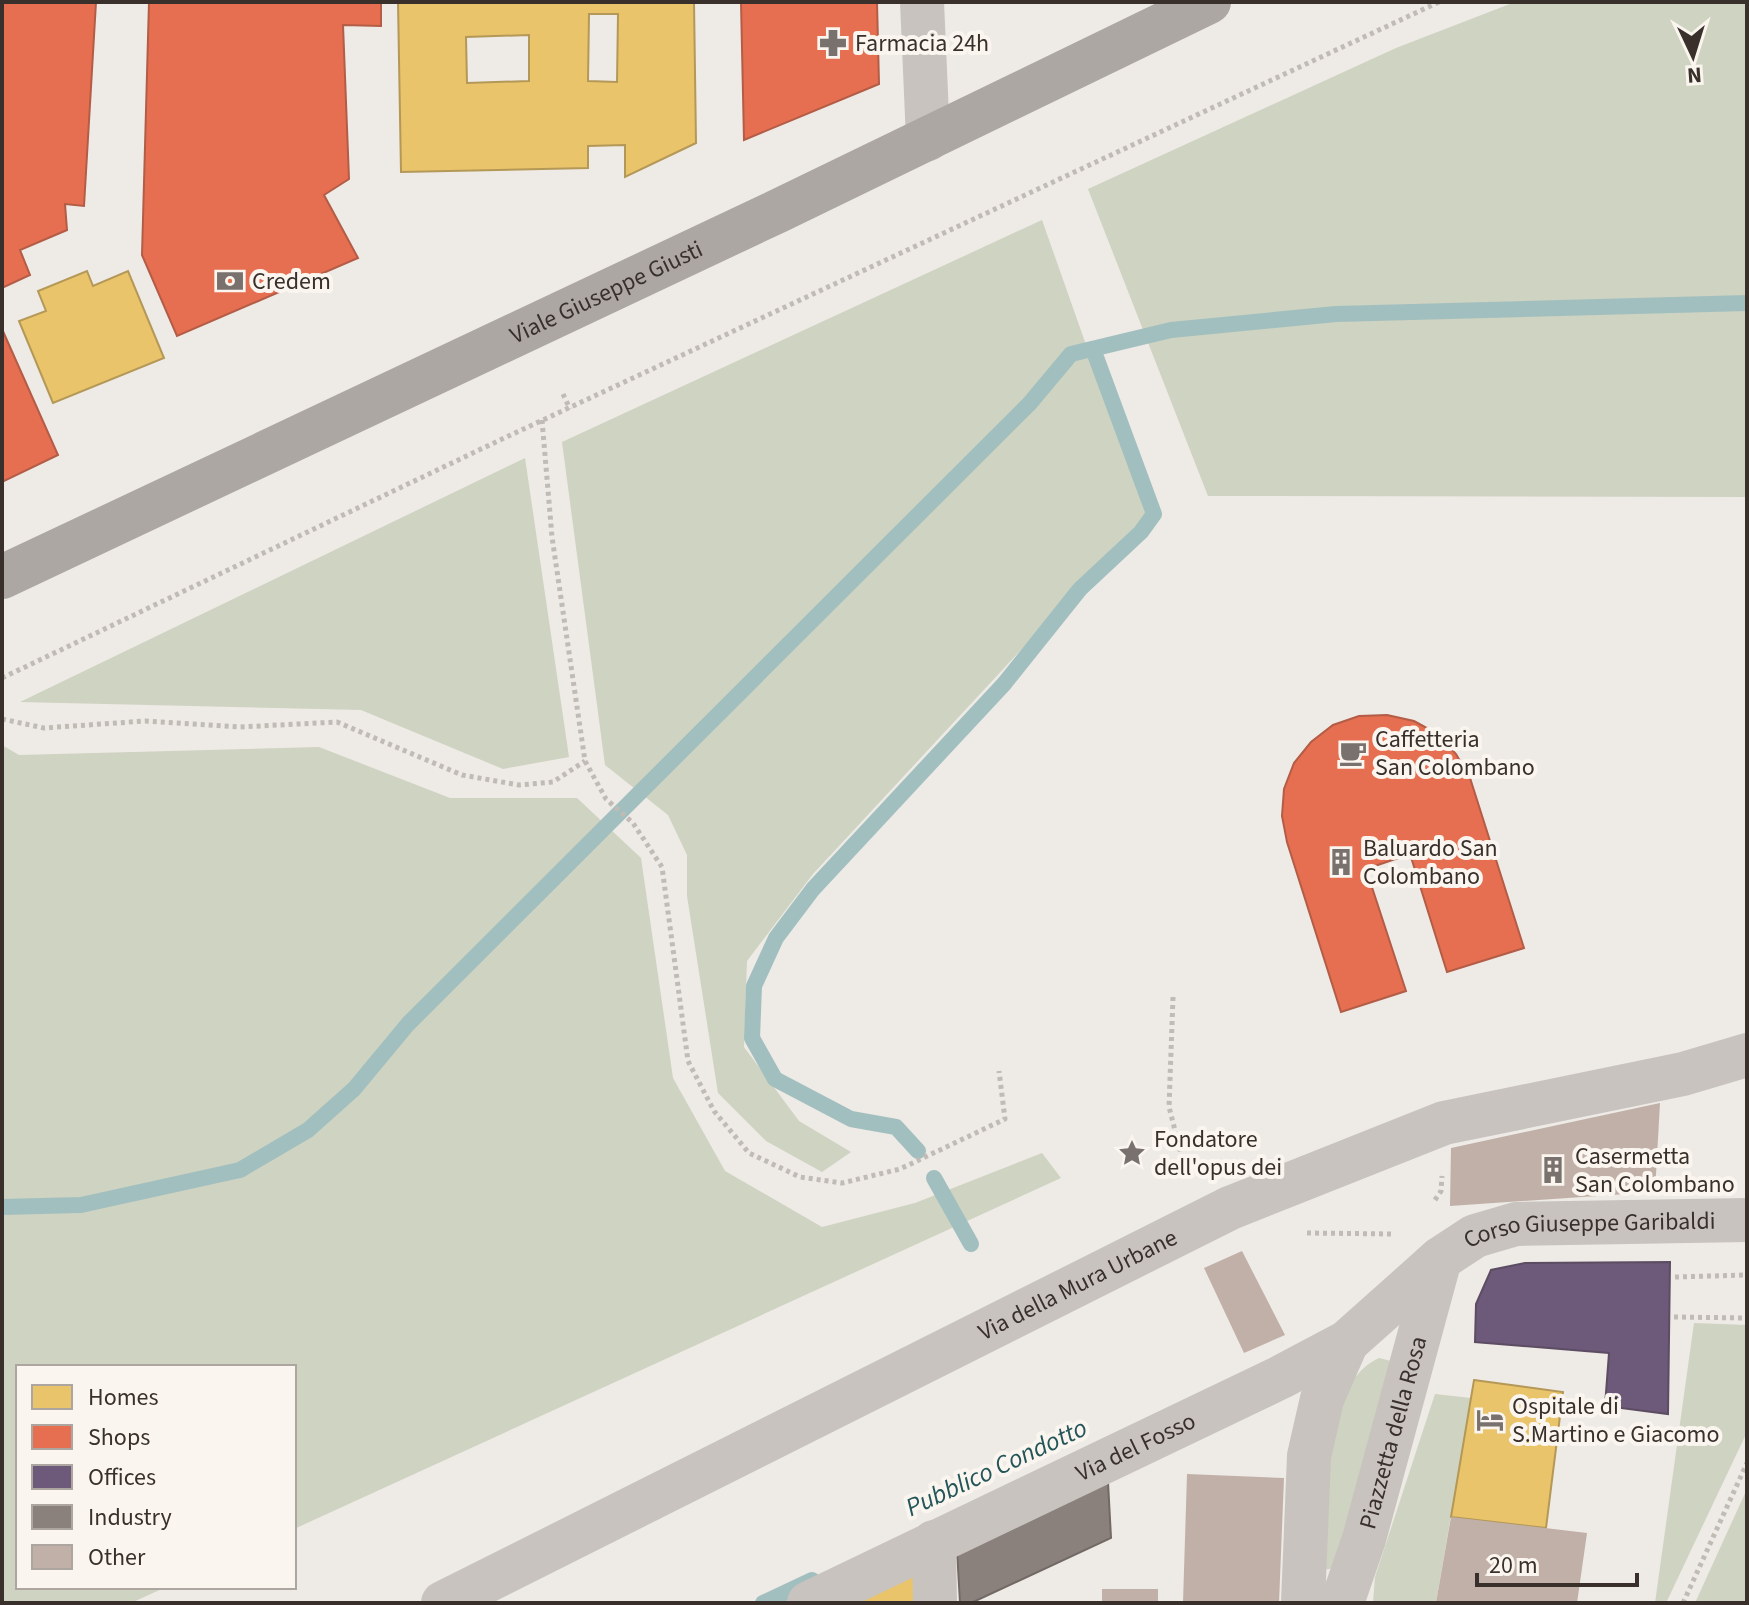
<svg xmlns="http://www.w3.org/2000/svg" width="1749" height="1605" font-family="'Source Sans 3',sans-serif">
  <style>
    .green { fill: #cfd3c1 }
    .homes { fill: #e9c46a; stroke: #b49857; stroke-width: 2; fill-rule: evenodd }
    .shops { fill: #e76f51; stroke: #b35c46; stroke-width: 2 }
    .offices { fill: #6d597a; stroke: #5d4d63; stroke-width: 2 }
    .industry { fill: #8a817c; stroke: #726964; stroke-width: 2 }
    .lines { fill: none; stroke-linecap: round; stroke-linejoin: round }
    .stream { stroke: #a2bfbf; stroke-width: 16 }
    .building { fill: #c1b0a8 }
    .path { stroke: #c1bbb6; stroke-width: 5; stroke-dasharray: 4 4; stroke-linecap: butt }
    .minor { stroke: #c8c3be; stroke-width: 44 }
    .major { stroke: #ada7a3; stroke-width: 44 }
    .labels { text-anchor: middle; stroke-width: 8; stroke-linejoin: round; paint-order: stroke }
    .poi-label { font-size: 24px; fill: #39302c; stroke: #faf5ee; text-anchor: start }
    .street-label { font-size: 24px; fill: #39302c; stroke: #faf5ee }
    .water-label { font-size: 26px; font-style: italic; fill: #235559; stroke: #faf5ee }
  </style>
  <rect width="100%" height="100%" fill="#eeeae6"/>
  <!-- green -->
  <g class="green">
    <path d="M1515 2H1747V497L1208 496 1088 189 1396 48Z"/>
    <path d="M1042 220 1146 515 813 874 747 961 744 1047 799 1121 851 1152 822 1172 766 1141 718 1093 687 896V855L668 815 605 765 562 442Z"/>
    <path d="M525 458 569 757 503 769 361 710 20 702Z"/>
    <path d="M2 745 19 755 319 747 450 798H577L641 858 673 1078 725 1171 822 1227 915 1203 1042 1153 1061 1178 294 1529V1367H18V1587H166L131 1603H2Z"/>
    <path d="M1694 1323 1747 1325V1432L1666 1603H1655Z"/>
    <path d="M1379 1358 1395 1362 1335 1563 1330 1569 1320 1570C1324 1513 1319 1385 1379 1358Z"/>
    <path d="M1435 1394 1471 1398 1436 1603H1373L1375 1577Z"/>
    <path d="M1747 1489V1603H1695Z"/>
  </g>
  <!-- homes -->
  <g class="homes">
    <path d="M398 2H694L696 143 625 177V145L588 146V168L401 172ZM589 14H618L617 82 588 81ZM529 35V81L467 83 466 37Z"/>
    <path d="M87 271 93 286 128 271 164 358 53 403 19 321 46 311 38 291Z"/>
    <path d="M1474 1380 1563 1392 1546 1528 1451 1517Z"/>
    <path d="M916 1570V1603H841Z"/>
  </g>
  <!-- shops -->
  <g class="shops">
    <path d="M2 2H96L84 206 65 204 67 230 20 250 30 275 2 288Z"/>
    <path d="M149 2H381V26L343 25 349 179 324 195 358 258 177 336 142 255Z"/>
    <path d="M741 2H877L879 84 744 140Z"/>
    <path d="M2 329 58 455 2 482Z"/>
    <path d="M1387 715 1414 721 1438 734 1456 754 1470 778 1524 948 1447 972 1410 854 1366 869 1406 991 1341 1012 1287 842 1282 816 1284 789 1294 763 1311 742 1333 725 1359 716Z"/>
  </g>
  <!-- offices -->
  <path class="offices" d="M1670 1262 1668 1414 1605 1406 1609 1353 1475 1342 1476 1304 1491 1270 1525 1263Z"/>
  <!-- industry -->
  <path class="industry" d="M1108 1482 1111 1538 971 1603H960L957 1550Z"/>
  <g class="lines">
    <!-- stream -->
    <g class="stream">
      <path d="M918 1151 896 1127 851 1119 775 1079 752 1038 754 986 776 938 813 889 1004 684 1080 589 1141 532 1154 514 1093 349"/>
      <path d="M934 1178 971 1244"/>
      <path d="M2 1207 81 1205 240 1170 308 1130 354 1089 408 1024 1030 403 1071 354 1171 330 1336 314 1747 303"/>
      <path d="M763 1603 812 1580"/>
    </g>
  </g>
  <!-- building -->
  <g class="building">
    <path d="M1660 1103 1655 1192 1450 1206 1451 1148Z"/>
    <path d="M1242 1251 1285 1335 1244 1353 1204 1268Z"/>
    <path d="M1187 1474 1284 1478 1279 1603H1183Z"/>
    <path d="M1451 1517 1587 1533 1577 1603H1436Z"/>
    <rect x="1102" y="1589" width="56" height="14"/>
  </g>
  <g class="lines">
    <!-- path -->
    <g class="path">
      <path d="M563 394 570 409"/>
      <path d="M542 420 552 537 585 761 606 799 633 823 662 867 688 1061 714 1111 749 1153 800 1177 842 1183 900 1169 1005 1119 999 1071"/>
      <path d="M2 678 500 440 1439 2"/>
      <path d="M2 719 44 728 145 721 240 727 337 722 462 775 519 785 553 782 585 761"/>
      <path d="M1173 997 1169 1107 1186 1173"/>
      <path d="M1435 1200 1441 1191 1442 1176"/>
      <path d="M1307 1233 1393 1234"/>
      <path d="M1675 1277 1747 1275"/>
      <path d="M1674 1317 1747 1318"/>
      <path d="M1683 1603 1747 1463"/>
    </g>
    <!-- minor -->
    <g class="minor">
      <path d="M922 2 928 139"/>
      <path d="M934 1542 935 1603"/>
      <path id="s1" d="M443 1603 1230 1208 1444 1123 1683 1074 1747 1055"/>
      <path id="s2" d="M809 1603 1281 1377 1347 1342 1440 1259 1475 1236 1516 1224 1747 1220"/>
      <path d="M1303 1603 1309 1456 1322 1399 1347 1342"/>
      <path id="s3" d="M1342 1603 1364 1539 1440 1259"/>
    </g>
    <!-- major -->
    <path class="major" id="s4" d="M2 577 778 211 1209 2"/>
  </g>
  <!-- icons -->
  <defs>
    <g id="pharmacy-bare" transform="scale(2.16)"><path d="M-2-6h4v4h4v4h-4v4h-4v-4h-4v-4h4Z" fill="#78716d" stroke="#faf5ee" stroke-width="2.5" paint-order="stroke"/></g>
    <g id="bank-bare" transform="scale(2.16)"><path d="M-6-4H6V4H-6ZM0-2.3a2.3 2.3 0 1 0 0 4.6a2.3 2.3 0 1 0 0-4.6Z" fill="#78716d" stroke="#faf5ee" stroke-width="2.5" paint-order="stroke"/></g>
    <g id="cafe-bare" transform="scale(2.16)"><path d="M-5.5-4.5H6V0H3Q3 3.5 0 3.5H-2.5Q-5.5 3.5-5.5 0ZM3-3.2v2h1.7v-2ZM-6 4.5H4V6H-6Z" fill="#78716d" stroke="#faf5ee" stroke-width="2.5" paint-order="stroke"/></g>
    <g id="building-bare" transform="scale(2.16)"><path d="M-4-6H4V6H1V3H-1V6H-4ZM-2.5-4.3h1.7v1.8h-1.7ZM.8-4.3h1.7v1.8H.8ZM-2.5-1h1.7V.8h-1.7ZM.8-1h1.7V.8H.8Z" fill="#78716d" stroke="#faf5ee" stroke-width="2.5" paint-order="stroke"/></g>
    <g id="sight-bare" transform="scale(2.16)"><path d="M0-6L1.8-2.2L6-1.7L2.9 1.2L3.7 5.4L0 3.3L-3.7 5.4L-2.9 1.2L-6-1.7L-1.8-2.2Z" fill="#78716d" stroke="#faf5ee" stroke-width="2.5" paint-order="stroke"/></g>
    <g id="hotel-bare" transform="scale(2.16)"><path d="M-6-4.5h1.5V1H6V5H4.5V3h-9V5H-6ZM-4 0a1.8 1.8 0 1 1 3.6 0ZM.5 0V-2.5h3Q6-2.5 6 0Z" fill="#78716d" stroke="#faf5ee" stroke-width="2.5" paint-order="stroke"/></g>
  </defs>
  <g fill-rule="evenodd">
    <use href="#pharmacy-bare" x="833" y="43"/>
    <use href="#bank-bare" x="230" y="281"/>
    <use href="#cafe-bare" x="1353" y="753"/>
    <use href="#building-bare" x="1341" y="862"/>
    <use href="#sight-bare" x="1132" y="1153"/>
    <use href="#building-bare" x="1553" y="1170"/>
    <use href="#hotel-bare" x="1490" y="1420"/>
  </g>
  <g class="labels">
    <!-- poi labels -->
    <g class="poi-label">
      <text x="855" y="51">Farmacia 24h</text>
      <text x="252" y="289">Credem</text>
      <text x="1375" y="747">Caffetteria<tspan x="1375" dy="28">San Colombano</tspan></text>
      <text x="1363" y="856">Baluardo San<tspan x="1363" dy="28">Colombano</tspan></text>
      <text x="1154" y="1147">Fondatore<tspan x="1154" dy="28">dell'opus dei</tspan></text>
      <text x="1575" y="1164">Casermetta<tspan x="1575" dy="28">San Colombano</tspan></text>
      <text x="1512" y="1414">Ospitale di<tspan x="1512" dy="28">S.Martino e Giacomo</tspan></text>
    </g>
    <!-- street labels -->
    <g class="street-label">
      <text dy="8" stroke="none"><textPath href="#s4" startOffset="668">Viale Giuseppe Giusti</textPath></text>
      <text dy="8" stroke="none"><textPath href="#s2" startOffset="880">Corso Giuseppe Garibaldi</textPath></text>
      <text dy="8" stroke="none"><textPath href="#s1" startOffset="710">Via della Mura Urbane</textPath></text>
      <text dy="8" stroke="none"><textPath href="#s3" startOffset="178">Piazzetta della Rosa</textPath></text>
      <text dy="8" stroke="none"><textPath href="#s2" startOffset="362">Via del Fosso</textPath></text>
    </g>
    <!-- water labels -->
    <g class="water-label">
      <text transform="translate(996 1467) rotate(-25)" y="9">Pubblico Condotto</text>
    </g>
  </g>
  <!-- border -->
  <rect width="1749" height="1605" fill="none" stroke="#39302c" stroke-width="8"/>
  <!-- legend -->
  <rect x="16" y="1365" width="280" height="224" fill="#faf5ee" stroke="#ada6a0" stroke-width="2"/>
  <rect x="32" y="1385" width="40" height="24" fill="#e9c46a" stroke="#ada6a0" stroke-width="2"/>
  <text x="88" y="1405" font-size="24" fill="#39302c">Homes</text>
  <rect x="32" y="1425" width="40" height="24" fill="#e76f51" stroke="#ada6a0" stroke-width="2"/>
  <text x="88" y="1445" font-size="24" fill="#39302c">Shops</text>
  <rect x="32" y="1465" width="40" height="24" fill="#6d597a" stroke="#ada6a0" stroke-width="2"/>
  <text x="88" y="1485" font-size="24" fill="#39302c">Offices</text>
  <rect x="32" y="1505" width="40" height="24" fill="#8a817c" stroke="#ada6a0" stroke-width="2"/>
  <text x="88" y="1525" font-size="24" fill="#39302c">Industry</text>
  <rect x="32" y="1545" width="40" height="24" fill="#c1b0a8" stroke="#ada6a0" stroke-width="2"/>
  <text x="88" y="1565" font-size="24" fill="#39302c">Other</text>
  <!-- north arrow -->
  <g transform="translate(1693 56) rotate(176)" stroke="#faf5ee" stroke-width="6" paint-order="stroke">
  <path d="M0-6L14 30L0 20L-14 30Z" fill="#39302c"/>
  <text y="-12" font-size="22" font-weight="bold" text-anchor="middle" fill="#39302c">N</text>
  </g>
  <!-- scale -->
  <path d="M1477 1573v12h160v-12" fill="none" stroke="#39302c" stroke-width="4"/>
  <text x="1489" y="1573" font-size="24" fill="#39302c" stroke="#faf5ee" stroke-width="6" paint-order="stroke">20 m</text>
</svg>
